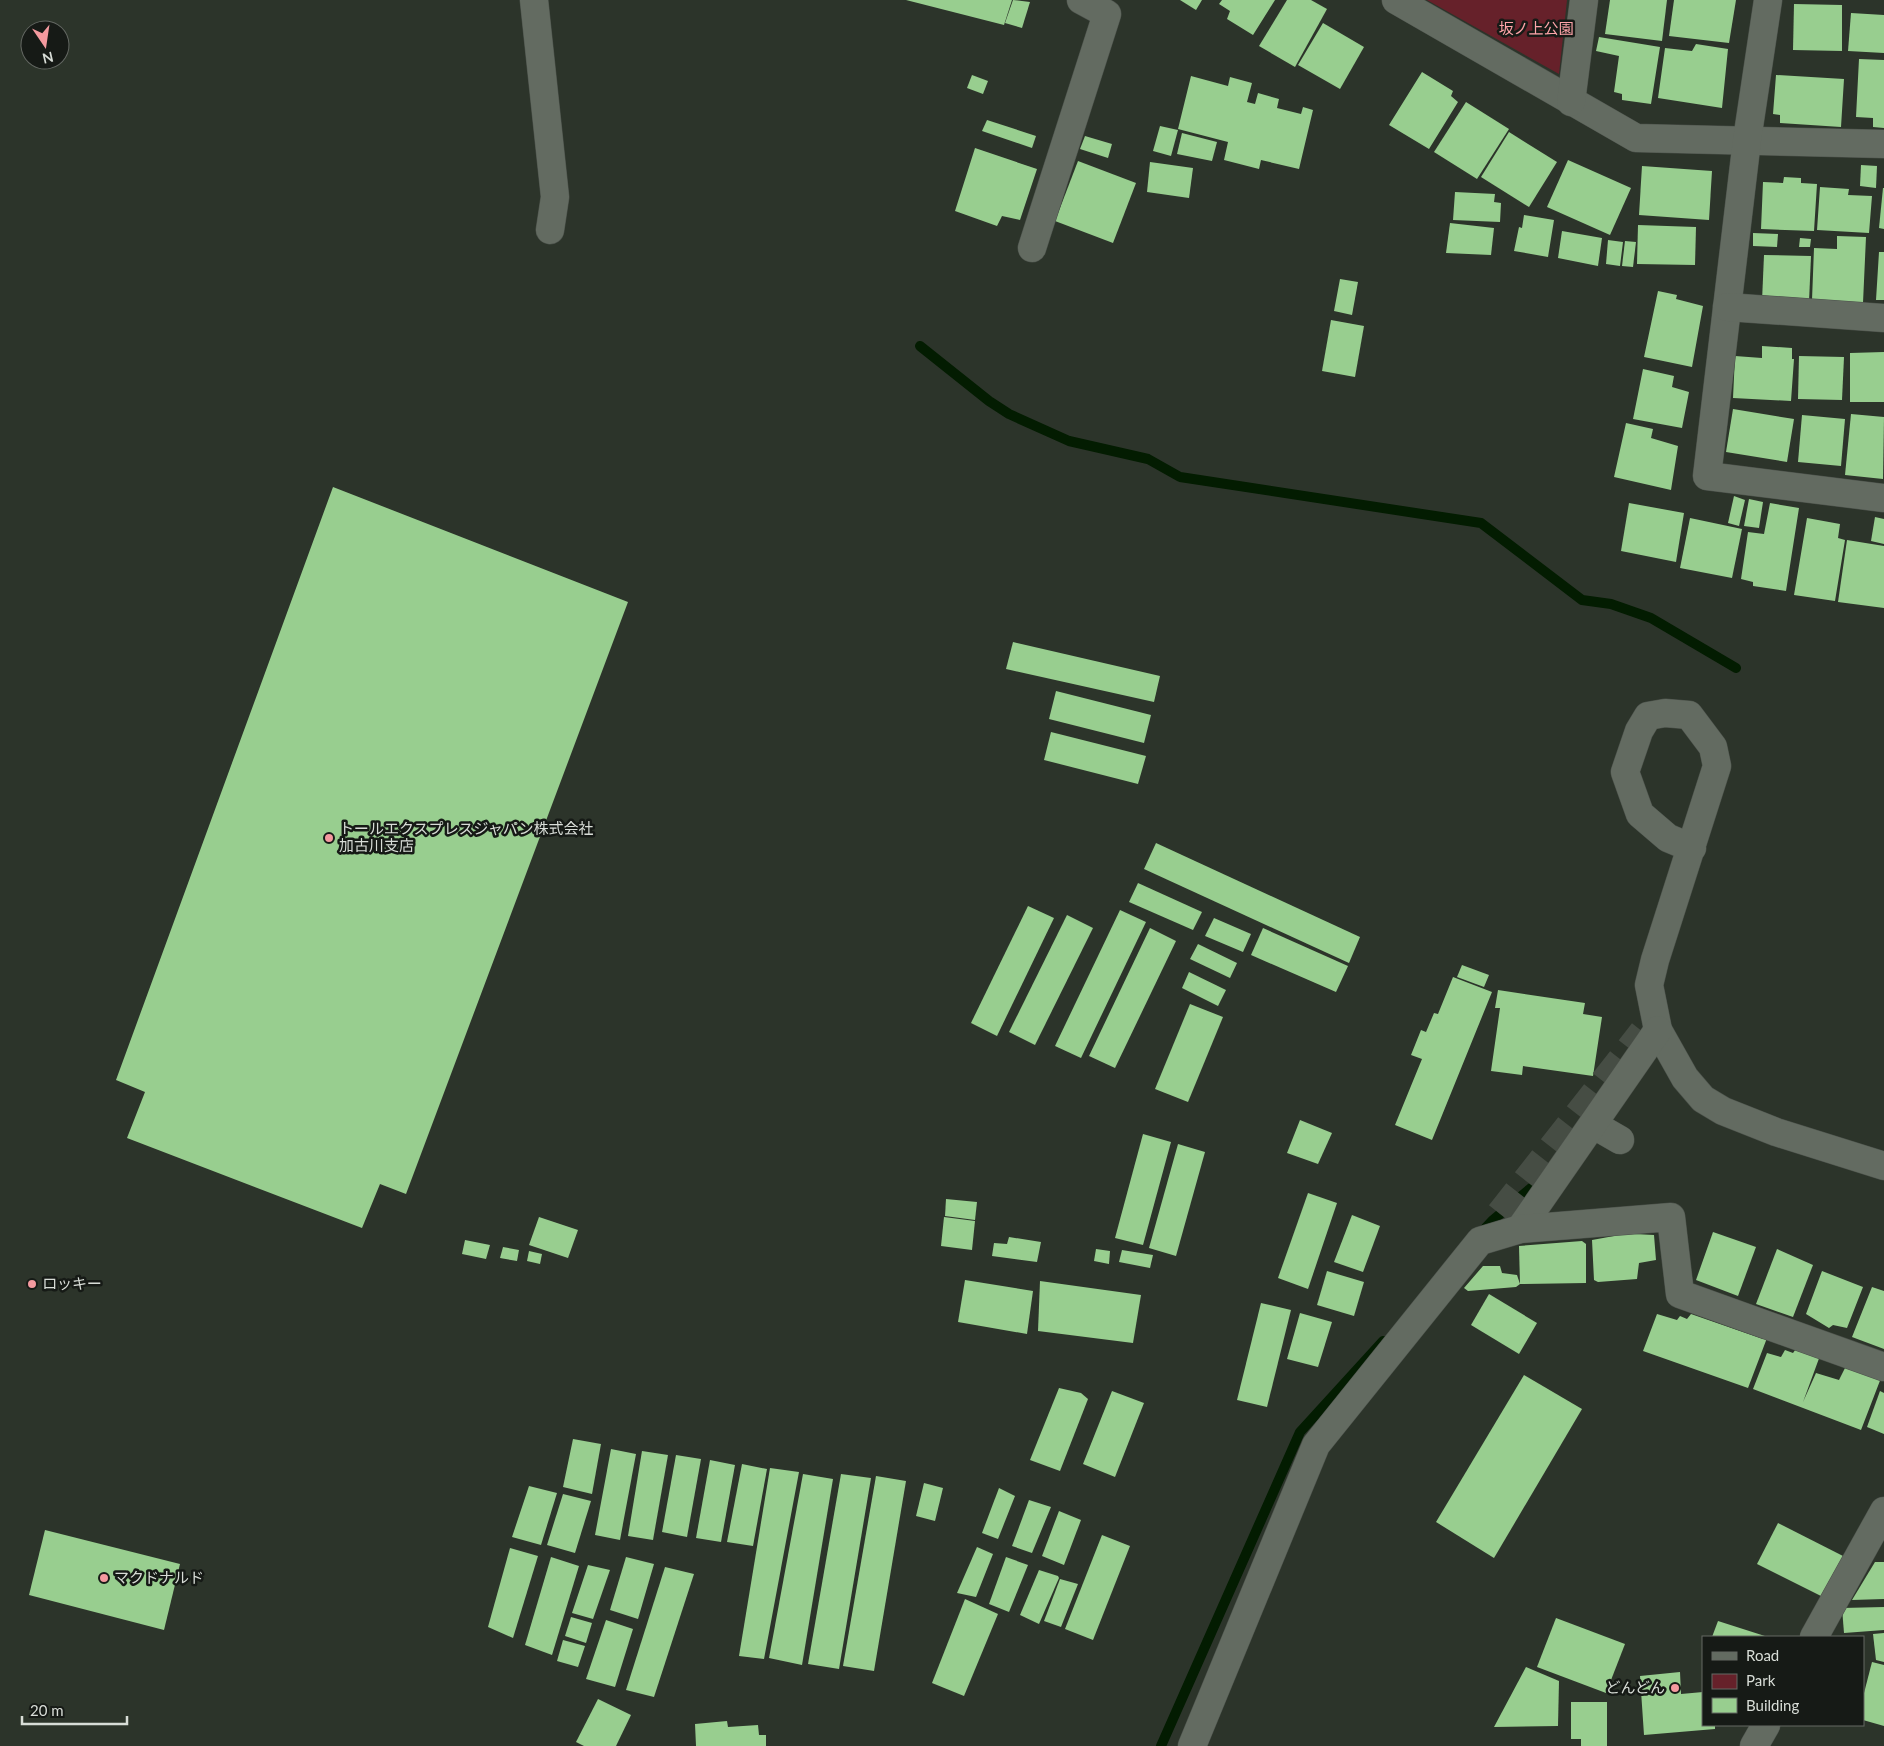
<svg xmlns="http://www.w3.org/2000/svg" width="1884" height="1746" font-family="Lato,'Noto Sans JP',sans-serif">
  <style>
    .green { fill: #66212a }
    .lines { fill: none; stroke-linecap: round; stroke-linejoin: round }
    .stream { stroke: #031c01; stroke-width: 10 }
    .building { fill: #98ce8f }
    .minor-tunnel { stroke: #464d44; stroke-width: 28; stroke-dasharray: 28 14; stroke-linecap: butt }
    .minor-casing { stroke: #4b514a; stroke-width: 29 }
    .minor { stroke: #636b61; stroke-width: 28 }
    .poi-dot { fill: #f49a9f; stroke: #161a16; stroke-width: 2 }
    .labels { text-anchor: middle; stroke-width: 5; stroke-linejoin: round; paint-order: stroke }
    .park-label { font-size: 15px; fill: #fea4a9; stroke: #161a16 }
    .poi-label { font-size: 15px; fill: #d8ddd7; stroke: #161a16; text-anchor: start }
  </style>
  <rect width="100%" height="100%" fill="#2c342a"/>
  <!-- green -->
  <path class="green" d="M1427 0H1567L1559 74Z"/>
  <g class="lines">
    <!-- stream -->
    <g class="stream">
      <path d="M920 346 989 401 1009 414 1069 441 1148 459 1180 477 1481 523 1582 600 1611 604 1651 618 1736 668"/>
      <path d="M1480 1234 1493 1220 1531 1188 1500 1214"/>
      <path d="M1161 1746 1300 1432 1383 1341"/>
    </g>
  </g>
  <!-- building -->
  <g class="building">
    <path d="M906 0H1012L1004 25Z"/>
    <path d="M1013 0 1030 2 1022 28 1005 23Z"/>
    <path d="M1180 0H1202L1196 10Z"/>
    <path d="M1222 0H1275L1253 35 1227 19 1230 11 1219 4Z"/>
    <path d="M1287 0H1311L1327 9 1295 67 1259 46Z"/>
    <path d="M1610 0H1667L1662 41 1605 34Z"/>
    <path d="M1674 0H1736L1729 43 1669 36Z"/>
    <path d="M1794 4 1842 5V51L1793 50Z"/>
    <path d="M1851 13 1884 15V53L1848 51Z"/>
    <path d="M1323 23 1364 47 1340 89 1298 65Z"/>
    <path d="M1599 37 1660 47 1651 104 1622 100V94L1614 92 1619 56 1596 51Z"/>
    <path d="M1696 44 1728 49 1722 108 1658 98 1665 48 1692 51Z"/>
    <path d="M1859 59 1884 60V128L1873 127V118L1856 117Z"/>
    <path d="M1422 72 1453 91 1451 96 1458 102 1429 149 1389 125Z"/>
    <path d="M972 75 988 81 983 94 967 88Z"/>
    <path d="M1776 75 1844 79 1841 127 1780 123V115L1773 114Z"/>
    <path d="M1191 76 1228 86 1230 77 1252 83 1247 102 1255 104 1258 93 1279 99 1277 108 1301 114 1303 107 1313 110 1299 169 1261 160 1259 169 1224 160 1228 142 1178 129Z"/>
    <path d="M1466 102 1509 129 1477 179 1434 152Z"/>
    <path d="M987 120 1036 136 1032 148 982 131Z"/>
    <path d="M1160 126 1178 130 1171 156 1153 151Z"/>
    <path d="M1509 132 1557 162 1529 207 1481 177Z"/>
    <path d="M1182 133 1217 142 1212 161 1177 154Z"/>
    <path d="M1085 136 1112 144 1108 158 1080 149Z"/>
    <path d="M975 148 1037 169 1020 220 1002 216 997 226 955 211Z"/>
    <path d="M1568 160 1631 188 1610 235 1547 207Z"/>
    <path d="M1078 161 1136 183 1113 243 1055 221Z"/>
    <path d="M1150 162 1193 168 1189 198 1147 192Z"/>
    <path d="M1861 165 1877 166 1876 188 1860 186Z"/>
    <path d="M1642 166 1712 171 1709 220 1639 215Z"/>
    <path d="M1784 177 1801 178V183L1817 184 1814 231 1761 229 1763 182 1783 183Z"/>
    <path d="M1820 187 1849 189 1848 195 1872 196 1869 233 1817 230Z"/>
    <path d="M1883 188H1884V229L1879 228Z"/>
    <path d="M1455 192 1495 194 1494 202 1501 203 1500 222 1453 220Z"/>
    <path d="M1524 215 1554 220 1548 257 1514 251 1519 227 1522 228Z"/>
    <path d="M1450 223 1494 228 1491 255 1446 253Z"/>
    <path d="M1638 225 1696 227 1695 265 1637 264Z"/>
    <path d="M1562 231 1602 238 1598 266 1558 258Z"/>
    <path d="M1753 233 1778 234 1777 247 1753 246Z"/>
    <path d="M1837 236 1866 237 1863 303 1812 300 1814 248 1837 249Z"/>
    <path d="M1800 238 1811 239 1810 247H1799Z"/>
    <path d="M1608 240 1623 242 1620 266 1606 264Z"/>
    <path d="M1625 241 1636 242 1633 267 1622 266Z"/>
    <path d="M1879 252H1884V300H1876Z"/>
    <path d="M1764 255 1811 256 1809 302 1762 301Z"/>
    <path d="M1340 279 1358 282 1352 315 1334 311Z"/>
    <path d="M1658 291 1677 295 1676 299 1703 306 1692 367 1644 357Z"/>
    <path d="M1331 320 1364 326 1355 377 1322 371Z"/>
    <path d="M1762 346 1792 348V359H1794L1791 401 1733 398 1735 356 1762 358Z"/>
    <path d="M1884 352V402H1850V353Z"/>
    <path d="M1799 356 1844 357 1842 400 1798 399Z"/>
    <path d="M1643 369 1674 376 1672 387 1689 392 1682 428 1633 419Z"/>
    <path d="M1733 409 1794 419 1787 462 1726 452Z"/>
    <path d="M1851 414 1884 417 1883 479 1845 475Z"/>
    <path d="M1802 415 1845 419 1841 466 1798 462Z"/>
    <path d="M1626 423 1653 429 1651 438 1678 446 1671 490 1614 477Z"/>
    <path d="M333 487 628 602 406 1194 380 1184 362 1228 127 1138 145 1092 116 1080Z"/>
    <path d="M1734 496 1745 500 1739 526 1728 523Z"/>
    <path d="M1749 499 1763 502 1759 528 1744 526Z"/>
    <path d="M1629 503 1684 513 1676 562 1621 551Z"/>
    <path d="M1770 503 1799 508 1786 591 1753 586V582L1741 579 1748 532 1764 534Z"/>
    <path d="M1875 517 1884 519V544L1871 541Z"/>
    <path d="M1690 518 1742 529 1732 578 1680 568Z"/>
    <path d="M1807 518 1840 524 1838 538 1845 540 1835 601 1794 595Z"/>
    <path d="M1847 540 1884 546V608L1838 602Z"/>
    <path d="M1013 642 1160 676 1154 702 1006 669Z"/>
    <path d="M1056 691 1151 715 1144 743 1049 719Z"/>
    <path d="M1051 732 1146 756 1138 784 1044 760Z"/>
    <path d="M1156 843 1360 937 1349 963 1144 869Z"/>
    <path d="M1138 883 1202 912 1193 930 1129 902Z"/>
    <path d="M1028 906 1054 918 997 1036 971 1023Z"/>
    <path d="M1120 910 1146 922 1081 1058 1055 1046Z"/>
    <path d="M1067 915 1093 928 1035 1045 1009 1032Z"/>
    <path d="M1214 918 1251 934 1243 952 1205 936Z"/>
    <path d="M1150 928 1176 941 1115 1068 1089 1056Z"/>
    <path d="M1263 928 1348 966 1336 992 1251 955Z"/>
    <path d="M1198 944 1237 963 1230 978 1190 959Z"/>
    <path d="M1462 965 1489 975 1484 987 1457 977Z"/>
    <path d="M1189 972 1226 990 1218 1006 1182 988Z"/>
    <path d="M1453 977 1492 992 1432 1140 1395 1125 1422 1059 1411 1055 1421 1030 1426 1032 1434 1013 1438 1014Z"/>
    <path d="M1498 990 1585 1003 1583 1014 1602 1017 1593 1076 1523 1066 1522 1075 1491 1071 1500 1008H1495Z"/>
    <path d="M1190 1004 1223 1017 1188 1102 1155 1089Z"/>
    <path d="M1300 1120 1332 1133 1318 1164 1287 1153Z"/>
    <path d="M1143 1134 1171 1142 1143 1245 1115 1238Z"/>
    <path d="M1178 1144 1205 1152 1176 1256 1149 1248Z"/>
    <path d="M1308 1193 1337 1203 1308 1289 1278 1278Z"/>
    <path d="M946 1199 977 1202 975 1220 945 1216Z"/>
    <path d="M1352 1215 1380 1226 1363 1272 1334 1262Z"/>
    <path d="M539 1217 578 1230 568 1258 529 1245Z"/>
    <path d="M944 1217 975 1221 972 1250 941 1246Z"/>
    <path d="M1713 1232 1756 1247 1738 1296 1696 1280Z"/>
    <path d="M1614 1233 1654 1235 1656 1260 1639 1263 1637 1279 1598 1282 1594 1280 1592 1240 1614 1236Z"/>
    <path d="M1009 1237 1041 1242 1037 1262 992 1256 994 1243 1007 1244Z"/>
    <path d="M465 1240 490 1245 486 1259 462 1254Z"/>
    <path d="M1582 1241 1586 1244V1283L1520 1284 1519 1246Z"/>
    <path d="M503 1247 519 1250 517 1261 500 1258Z"/>
    <path d="M1096 1249 1110 1251 1109 1264 1094 1261Z"/>
    <path d="M1777 1249 1813 1265 1793 1317 1756 1304Z"/>
    <path d="M1122 1250 1153 1255 1150 1268 1119 1262Z"/>
    <path d="M529 1251 542 1254 540 1264 527 1261Z"/>
    <path d="M1483 1266H1500L1502 1273 1517 1275 1520 1284 1516 1287 1468 1291 1464 1288Z"/>
    <path d="M1327 1271 1364 1282 1354 1316 1317 1305Z"/>
    <path d="M1822 1271 1863 1287 1847 1328 1833 1325 1829 1328 1806 1314Z"/>
    <path d="M965 1280 1033 1291 1027 1334 958 1322Z"/>
    <path d="M1040 1281 1141 1295 1133 1343 1038 1331Z"/>
    <path d="M1872 1287 1884 1291V1349L1852 1337Z"/>
    <path d="M1489 1294 1537 1323 1519 1354 1471 1325Z"/>
    <path d="M1261 1303 1291 1310 1267 1407 1237 1400Z"/>
    <path d="M1300 1313 1332 1322 1318 1367 1287 1359Z"/>
    <path d="M1657 1314 1677 1320 1680 1316 1687 1319 1691 1314 1763 1339 1767 1338 1748 1388 1643 1351Z"/>
    <path d="M1798 1346 1821 1353 1803 1402 1816 1373 1839 1380 1847 1364 1881 1378 1861 1430 1753 1389 1767 1353 1781 1357 1785 1350 1793 1353Z"/>
    <path d="M1524 1375 1582 1409 1494 1558 1436 1522Z"/>
    <path d="M1059 1388 1081 1393 1088 1399 1060 1471 1030 1460Z"/>
    <path d="M1112 1391 1144 1403 1115 1477 1083 1464Z"/>
    <path d="M1880 1391 1884 1393V1434L1867 1427Z"/>
    <path d="M573 1439 601 1444 592 1494 563 1487Z"/>
    <path d="M611 1449 636 1454 620 1540 595 1535Z"/>
    <path d="M642 1451 668 1455 653 1540 628 1536Z"/>
    <path d="M676 1455 701 1459 687 1537 662 1532Z"/>
    <path d="M710 1460 735 1465 721 1542 696 1538Z"/>
    <path d="M742 1464 767 1469 753 1546 727 1542Z"/>
    <path d="M770 1468 799 1472 764 1659 739 1656Z"/>
    <path d="M803 1474 833 1479 802 1665 769 1658Z"/>
    <path d="M841 1474 871 1478 839 1669 808 1664Z"/>
    <path d="M876 1476 906 1481 874 1671 843 1666Z"/>
    <path d="M924 1483 943 1488 935 1521 916 1516Z"/>
    <path d="M529 1486 557 1493 541 1545 512 1537Z"/>
    <path d="M999 1488 1015 1496 998 1539 982 1533Z"/>
    <path d="M563 1494 591 1501 575 1553 547 1545Z"/>
    <path d="M1029 1500 1051 1507 1032 1553 1012 1546Z"/>
    <path d="M1059 1511 1081 1520 1064 1565 1042 1556Z"/>
    <path d="M1778 1523 1845 1557 1825 1598 1757 1564Z"/>
    <path d="M45 1530 180 1564 164 1630 29 1595Z"/>
    <path d="M1102 1535 1130 1546 1093 1640 1065 1629Z"/>
    <path d="M977 1547 993 1554 976 1597 957 1593Z"/>
    <path d="M510 1548 538 1556 513 1638 488 1627Z"/>
    <path d="M551 1557 579 1566 552 1655 525 1645Z"/>
    <path d="M626 1557 654 1564 638 1619 610 1610Z"/>
    <path d="M1006 1557 1028 1565 1009 1612 989 1604Z"/>
    <path d="M1875 1562H1884V1599L1852 1600Z"/>
    <path d="M588 1565 610 1570 593 1619 572 1613Z"/>
    <path d="M665 1567 694 1574 654 1697 626 1690Z"/>
    <path d="M1039 1570 1058 1576 1059 1578 1039 1624 1020 1615Z"/>
    <path d="M1060 1579 1078 1584 1061 1627 1044 1621Z"/>
    <path d="M965 1599 998 1614 964 1696 932 1683Z"/>
    <path d="M1884 1607V1630L1844 1633 1842 1608Z"/>
    <path d="M571 1617 592 1623 586 1643 565 1636Z"/>
    <path d="M1556 1618 1625 1644 1606 1693 1537 1667Z"/>
    <path d="M606 1620 633 1629 615 1687 586 1679Z"/>
    <path d="M1718 1621 1768 1637H1712Z"/>
    <path d="M1884 1633V1662L1876 1660 1873 1634Z"/>
    <path d="M563 1640 585 1646 578 1667 557 1661Z"/>
    <path d="M1872 1662 1884 1665V1726L1863 1720V1697Z"/>
    <path d="M1526 1667 1559 1681 1558 1726 1494 1727Z"/>
    <path d="M1680 1672 1681 1694 1703 1692V1725H1715V1729L1644 1735 1640 1676Z"/>
    <path d="M598 1699 631 1715 616 1746H584L576 1742Z"/>
    <path d="M1571 1702H1607V1746H1581V1739H1571Z"/>
    <path d="M727 1721 728 1727 758 1725 759 1735H766V1746H696L695 1724Z"/>
  </g>
  <g class="lines">
    <!-- minor-tunnel -->
    <path class="minor-tunnel" d="M1500 1214 1643 1032"/>
    <!-- minor casing -->
    <g class="minor-casing">
      <g id="minor">
        <path d="M534 0 555 197 550 230"/>
        <path d="M1396 0 1636 138 1884 144"/>
        <path d="M1768 0 1747 140 1707 476 1884 498"/>
        <path d="M1571 102 1584 0"/>
        <path d="M1032 248 1107 14 1081 0"/>
        <path d="M1727 307 1884 318"/>
        <path d="M1692 848 1668 838 1640 814 1625 772 1639 731 1648 716 1665 713 1689 715 1713 747 1717 766 1655 960 1649 985 1658 1030 1685 1078 1703 1099 1723 1111 1776 1132 1884 1166"/>
        <path d="M1594 1125 1620 1140"/>
        <path d="M1520 1229 1658 1030"/>
        <path d="M1814 1637 1884 1511"/>
        <path d="M1192 1746 1316 1445 1480 1241 1520 1229 1671 1217 1680 1294 1884 1367"/>
        <path d="M1754 1746 1766 1725"/>
      </g>
    </g>
    <!-- minor -->
    <use href="#minor" class="minor"/>
  </g>
  <!-- markers -->
  <g class="poi-dot">
    <circle cx="329" cy="838" r="5"/>
    <circle cx="32" cy="1284" r="5"/>
    <circle cx="104" cy="1578" r="5"/>
    <circle cx="1675" cy="1688" r="5"/>
  </g>
  <g class="labels">
    <!-- park labels -->
    <g class="park-label">
      <text x="1536" y="34">坂ノ上公園</text>
    </g>
    <!-- poi labels -->
    <g class="poi-label">
      <text x="339" y="834">トールエクスプレスジャパン株式会社<tspan x="339" dy="17">加古川支店</tspan></text>
      <text x="42" y="1289">ロッキー</text>
      <text x="114" y="1583">マクドナルド</text>
      <text x="1665" y="1693" text-anchor="end">どんどん</text>
    </g>
  </g>
  <!-- legend -->
  <rect x="1702" y="1636" width="162" height="90" fill="#161a16" stroke="#646863"/>
  <rect x="1712" y="1652" width="25" height="8" fill="#636b61" stroke="#646863"/>
  <text x="1746" y="1661" font-size="15" fill="#d8ddd7">Road</text>
  <rect x="1712" y="1674" width="25" height="15" fill="#66212a" stroke="#646863"/>
  <text x="1746" y="1686" font-size="15" fill="#d8ddd7">Park</text>
  <rect x="1712" y="1698" width="25" height="15" fill="#98ce8f" stroke="#646863"/>
  <text x="1746" y="1711" font-size="15" fill="#d8ddd7">Building</text>
  <!-- north arrow -->
  <g transform="translate(45 45) rotate(167)"><circle r="24" fill="#161a16" stroke="#646863"/>
  <path d="M0-4L9 19L0 12L-9 19Z" fill="#f49a9f"/>
  <text y="-8" font-size="14" font-weight="bold" text-anchor="middle" fill="#d8ddd7">N</text>
  </g>
  <!-- scale -->
  <path d="M22 1716v8h105v-8" fill="none" stroke="#d8ddd7" stroke-width="2.5"/>
  <text x="30" y="1716" font-size="15" fill="#d8ddd7" stroke="#161a16" stroke-width="4" paint-order="stroke">20 m</text>
</svg>
